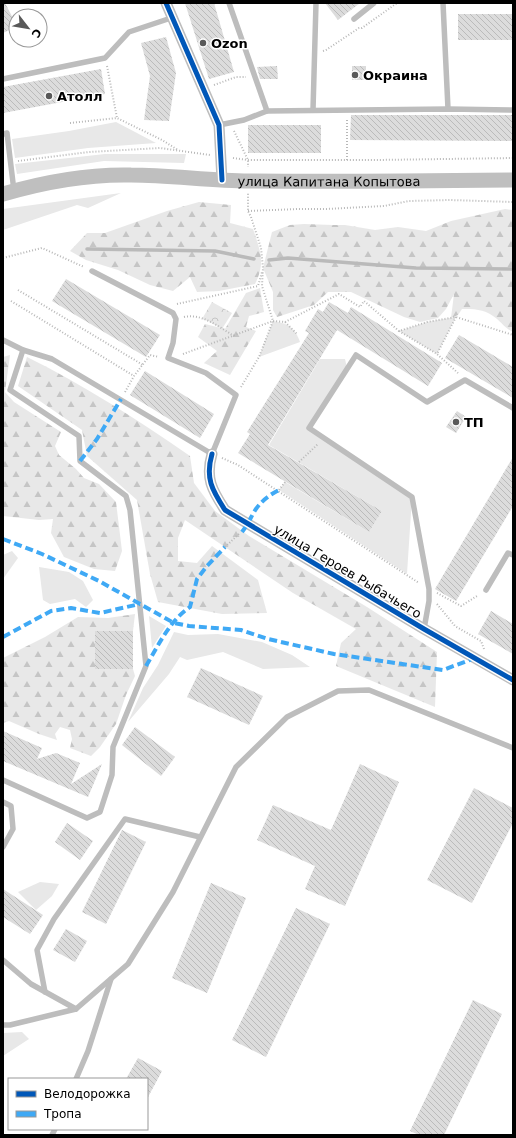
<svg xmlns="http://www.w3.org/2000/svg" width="516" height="1138" font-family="'DejaVu Sans',sans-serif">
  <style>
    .green { fill: #e8e8e8 }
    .forest { fill: url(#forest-firs) }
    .park { fill: url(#park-crowns) }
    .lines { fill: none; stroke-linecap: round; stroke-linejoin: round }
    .stream { stroke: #bababa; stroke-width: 3.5 }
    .building { fill: url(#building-back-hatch) }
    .path { stroke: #b8b8b8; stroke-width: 2; stroke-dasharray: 1 2; stroke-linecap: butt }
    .service { stroke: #bdbdbd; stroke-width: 5.5 }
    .minor { stroke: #bdbdbd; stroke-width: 11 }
    .secondary { stroke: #bfbfbf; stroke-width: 15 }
    .quiet { stroke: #3fa9f5; stroke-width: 4; stroke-dasharray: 8 4; stroke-linecap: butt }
    .cycleway-casing { stroke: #fff; stroke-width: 8 }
    .cycleway { stroke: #0057b8; stroke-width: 5 }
    .poi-dot { fill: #595959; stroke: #fff; stroke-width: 1.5 }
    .labels { text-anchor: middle; stroke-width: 3; stroke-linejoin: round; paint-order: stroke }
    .poi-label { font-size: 13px; font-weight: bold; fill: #000; stroke: #fff; text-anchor: start }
    .street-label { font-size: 13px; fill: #000; stroke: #fff }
  </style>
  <defs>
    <pattern id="forest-firs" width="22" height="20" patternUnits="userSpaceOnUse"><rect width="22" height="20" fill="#e8e8e8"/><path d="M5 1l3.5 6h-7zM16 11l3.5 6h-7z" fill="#c5c5c5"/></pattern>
    <pattern id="park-crowns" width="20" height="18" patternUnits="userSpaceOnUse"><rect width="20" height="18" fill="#e8e8e8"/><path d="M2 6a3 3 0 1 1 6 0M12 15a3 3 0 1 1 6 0" fill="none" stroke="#c5c5c5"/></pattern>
    <pattern id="building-back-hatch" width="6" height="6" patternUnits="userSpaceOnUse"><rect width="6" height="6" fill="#dcdcdc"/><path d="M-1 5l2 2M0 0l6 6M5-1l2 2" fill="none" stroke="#bbb"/></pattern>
  </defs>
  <rect width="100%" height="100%" fill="#fff"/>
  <!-- green -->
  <g class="green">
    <path d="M116 122 156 143 88 148 15 158 12 139 69 131Z"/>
    <path d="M105 154H186L184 163 104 161 17 174 15 164Z"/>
    <path d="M121 193 88 208 77 205 3 230V209Z"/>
    <path d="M456 317 437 354 399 331 427 322Z"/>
    <path d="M273 321C288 323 295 328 300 342L259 357Z"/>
    <path d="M320 359H345L347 368 309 428 412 497 407 574 279 490 285 482 369 532 382 511 269 445Z"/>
    <path d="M12 551 18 558 3 579V555Z"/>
    <path d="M39 567 69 572 83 581 93 600 86 607 75 599 50 604 43 600Z"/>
    <path d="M149 616 166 626 152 648Z"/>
    <path d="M174 632 188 635 218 634 262 642 292 655 310 667 263 669 223 652 187 660 180 657 169 674 128 722 143 688 158 665Z"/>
    <path d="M40 882 59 884 52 896 36 910 18 892Z"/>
    <path d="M22 1032 29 1039 3 1056V1033Z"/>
  </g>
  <!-- forest -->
  <g class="forest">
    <path d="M199 202 231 205 230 223 253 229C260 250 266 263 255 284L219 291 197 292 190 277 173 291 150 285 118 270 86 260 70 251 87 233H105L167 211Z"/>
    <path d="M505 209 513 210V332C504 328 501 321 493 316 484 309 473 309 462 309L458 315 451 318 454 294 446 309 438 318 420 322 404 317 351 292H328L314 305 277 317 273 310V292L263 268 272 232 290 225 304 224 333 225H345L375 230 398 227 426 231 451 221Z"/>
    <path d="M260 288 264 312 249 316 246 327 256 331 230 375 204 363 217 351 198 337 205 324 225 329 246 293Z"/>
    <path d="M10 355 5 392 14 402 61 432 55 446 59 455 76 469 84 478 99 484 116 502 122 551 115 571 94 569 64 557 51 533 53 519 39 520 3 516V357Z"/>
    <path d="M27 357C84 385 138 420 190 456L194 483 215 511 249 536 367 607 437 652 435 707 336 666 341 643 356 629 293 593 185 520 178 538V561L197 563 212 546 258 580 267 613 222 614 158 602 150 574 137 500 87 456 82 430 18 386Z"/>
    <path d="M135 614 133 631H95V669H133L135 676 126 695 116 724 100 747 91 756 70 748 72 739 70 730 60 727 55 734 57 740 39 734 9 721 3 723V658L45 637 78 617 108 618Z"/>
  </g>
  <!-- park -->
  <path class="park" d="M212 302 232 313 222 329 208 321 202 319Z"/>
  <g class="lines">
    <!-- stream -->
    <g class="stream">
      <path d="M87 249 215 251 254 259"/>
      <path d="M269 260 288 258 416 268 513 269"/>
    </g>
  </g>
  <!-- building -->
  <g class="building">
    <path d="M3 3H5L16 24V27L3 33Z"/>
    <path d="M185 3H214L234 72 209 79Z"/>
    <path d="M325 3H360L338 20Z"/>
    <rect x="458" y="14" width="55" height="26"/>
    <path d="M166 37 176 73 169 121 144 120 150 76 141 43Z"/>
    <path d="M277 66 278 79H260L257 67Z"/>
    <rect x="352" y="66" width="14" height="14"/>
    <path d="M101 69 105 94 3 113V87Z"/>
    <path d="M351 115H513V141L350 140Z"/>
    <rect x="248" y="125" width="73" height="28"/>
    <path d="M66 279 160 335 146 357 52 301Z"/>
    <path d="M329 302 348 313 351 307 442 363 428 386 337 330 268 445 382 511 369 532 238 453 250 434 247 432 309 333 305 331 318 309 323 312Z"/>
    <path d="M459 335 513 367V398L445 358Z"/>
    <path d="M145 371 214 414 200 438 130 395Z"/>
    <path d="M457 411 466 417 456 433 446 427Z"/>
    <path d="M513 457V506L456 601 435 589Z"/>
    <path d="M491 611 513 624V654L478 634Z"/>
    <rect x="95" y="631" width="38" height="38"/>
    <path d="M201 668 263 696 249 725 187 697Z"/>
    <path d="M135 727 175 757 161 776 122 745Z"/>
    <path d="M3 731 42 748 37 759 56 753 80 763 71 784 102 764 88 797 3 761Z"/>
    <path d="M360 764 399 782 345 906 305 889 315 866 257 840 273 805 331 830Z"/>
    <path d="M474 788 513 808V823L472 903 427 880Z"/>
    <path d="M67 823 93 841 80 860 55 842Z"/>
    <path d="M122 830 146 842 106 924 82 912Z"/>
    <path d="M211 883 246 898 207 993 172 978Z"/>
    <path d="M3 889 43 915 30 934 3 917Z"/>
    <path d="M296 908 330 924 266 1057 232 1040Z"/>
    <path d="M66 929 87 941 75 962 53 950Z"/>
    <path d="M473 1000 502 1014 444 1135H419L410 1131Z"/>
    <path d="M138 1058 162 1071 147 1099V1079H126Z"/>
  </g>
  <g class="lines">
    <!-- path -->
    <g class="path">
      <path d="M323 51 326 50 359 28H362L397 3"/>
      <path d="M107 66 117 118"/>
      <path d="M214 85 236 77H246"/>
      <path d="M70 123 117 118 162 140 178 150"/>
      <path d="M234 131 248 160V167"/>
      <path d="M233 158 248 160H377L513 158"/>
      <path d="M347 160V119"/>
      <path d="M18 161 89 152 160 148 210 155"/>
      <path d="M248 211 298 209H326L384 206 409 201 450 200 513 202"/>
      <path d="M3 258 42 248 84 267"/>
      <path d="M18 290 143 365"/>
      <path d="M11 301 134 376"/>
      <path d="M177 304 258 286 262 272"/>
      <path d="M184 317C202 313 219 327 234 336"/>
      <path d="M456 317 437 354 458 373"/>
      <path d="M285 322 339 294 360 307 364 301 399 331 427 322 456 317 513 335"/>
      <path d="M399 331 437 354"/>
      <path d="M183 354 273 321 285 322 297 334"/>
      <path d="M241 387 259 357 273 321 262 286 263 268 261 248 251 217 248 211V193"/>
      <path d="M125 392 134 376 150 355 159 357"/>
      <path d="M222 458 238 465 419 583"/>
      <path d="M299 462 318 444"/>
      <path d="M279 490 285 482"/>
      <path d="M225 547 240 533"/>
      <path d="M437 593 461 606 477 596"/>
      <path d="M437 604 455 626 481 641 484 649"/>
    </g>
    <!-- service -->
    <g class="service">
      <path d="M229 3 267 111"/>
      <path d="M443 3 448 109"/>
      <path d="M354 19 374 3"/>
      <path d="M3 79 105 58 129 32 171 18"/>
      <path d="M313 110 316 3"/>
      <path d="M219 125 244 120 267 111 448 109 513 110"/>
      <path d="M3 134 7 133 14 191"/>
      <path d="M3 340 23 350 52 359 212 454 236 395 206 373 168 358 173 343 176 319 173 313 92 271"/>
      <path d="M486 590 508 553 513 555"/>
      <path d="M424 629 429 601V589L412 497 309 428 356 355 427 402 465 380 513 408"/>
      <path d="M3 780 87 818 100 812 112 775 113 747 146 666 130 510 126 496 80 461 79 436 10 390 23 350"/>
      <path d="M3 802 11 806 13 829 3 847"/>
      <path d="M3 960 31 984 76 1009"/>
      <path d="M45 992 37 950 54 919 125 819 200 837"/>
      <path d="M3 1025H10L76 1009 128 964 173 892 236 767 287 717 338 691 369 690 513 748"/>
      <path d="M76 1079 88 1051 111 979"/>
      <path d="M52 1135 55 1129"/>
    </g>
    <!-- minor -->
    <g class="minor">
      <path d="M166 3 219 125 222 180"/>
      <path d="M212 454C205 478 212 490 225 510L424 629 513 680"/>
    </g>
    <!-- secondary -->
    <path class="secondary" id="s1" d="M3 194C44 182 88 174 131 175 171 175 210 181 249 181 337 182 425 181 513 180"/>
    <!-- quiet -->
    <g class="quiet">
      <path d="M80 461 97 439 121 399"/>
      <path d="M242 532C248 524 250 519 254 512 260 502 269 495 279 490"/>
      <path d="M3 539 42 554 99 581 174 623 189 626 241 630 268 639 334 654 443 670 475 658"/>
      <path d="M3 637 51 611 71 608 100 613 140 604"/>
      <path d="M146 666C158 646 170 620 190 607L197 579 207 566 225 547"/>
    </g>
    <!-- cycleway casing -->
    <g class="cycleway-casing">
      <g id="cycleway">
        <path d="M166 3 219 125 222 180"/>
        <path d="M212 454C205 478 212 490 225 510L424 629 513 680"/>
      </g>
    </g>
    <!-- cycleway -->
    <use href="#cycleway" class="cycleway"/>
  </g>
  <!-- markers -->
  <g class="poi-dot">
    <circle cx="203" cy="43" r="4"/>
    <circle cx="355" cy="75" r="4"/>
    <circle cx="49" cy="96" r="4"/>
    <circle cx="456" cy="422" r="4"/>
  </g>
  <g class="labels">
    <!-- poi labels -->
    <g class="poi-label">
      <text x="211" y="48">Ozon</text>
      <text x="363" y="80">Окраина</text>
      <text x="57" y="101">Атолл</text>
      <text x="464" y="427">ТП</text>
    </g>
    <!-- street labels -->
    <g class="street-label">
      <text dy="5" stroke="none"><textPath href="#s1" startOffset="328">улица Капитана Копытова</textPath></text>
      <text transform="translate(348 571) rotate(31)" y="5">улица Героев Рыбачьего</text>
    </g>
  </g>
  <!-- border -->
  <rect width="516" height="1138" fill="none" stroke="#000000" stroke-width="8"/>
  <!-- legend -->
  <rect x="8" y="1078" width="140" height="52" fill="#ffffff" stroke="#999999"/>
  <rect x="16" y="1091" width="20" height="6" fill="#0057b8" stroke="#999999"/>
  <text x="44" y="1098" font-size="12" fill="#000000">Велодорожка</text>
  <rect x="16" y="1111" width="20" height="6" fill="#3fa9f5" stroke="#999999"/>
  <text x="44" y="1118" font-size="12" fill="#000000">Тропа</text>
  <!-- north arrow -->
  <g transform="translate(28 28) rotate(121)"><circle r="19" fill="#ffffff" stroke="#999999"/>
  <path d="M0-3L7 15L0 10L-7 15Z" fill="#595959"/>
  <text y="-6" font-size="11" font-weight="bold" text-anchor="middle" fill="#000000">С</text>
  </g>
</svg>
